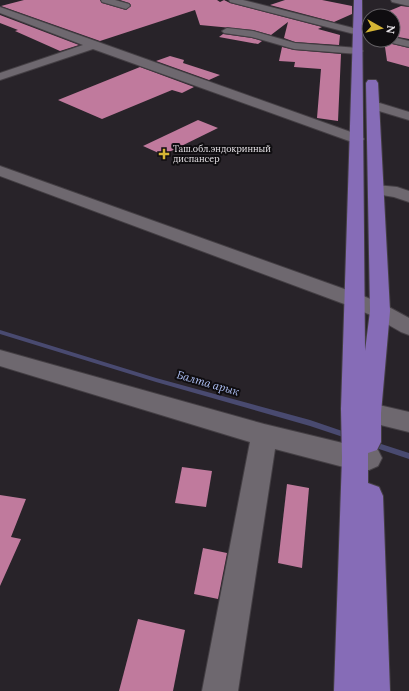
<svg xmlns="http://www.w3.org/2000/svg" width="409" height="691" font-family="Lora,serif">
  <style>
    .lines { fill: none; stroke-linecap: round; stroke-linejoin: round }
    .stream { fill: #494a70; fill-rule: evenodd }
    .building { fill: #c07a9d }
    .minor-casing { stroke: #443f44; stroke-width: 2 }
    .major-casing { stroke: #443f44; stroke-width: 2 }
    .minor { fill: #6e686f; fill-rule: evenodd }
    .major { fill: #866cb7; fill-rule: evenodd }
    .poi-dot { fill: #d5b535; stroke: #0f0d10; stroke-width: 1.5 }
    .labels { text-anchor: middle; stroke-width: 4; stroke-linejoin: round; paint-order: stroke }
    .far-poi-label { font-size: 9px; fill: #e4e0e4; stroke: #0f0d10; text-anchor: start }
    .water-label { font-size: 11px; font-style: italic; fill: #b0c2f7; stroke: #0f0d10 }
  </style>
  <rect width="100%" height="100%" fill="#282329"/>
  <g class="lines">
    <!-- stream -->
    <g class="stream">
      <path d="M0 330 156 378 310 420 351 434 352 436 351 438 349 439 310 426 156 382 0 334Z"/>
      <path d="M372 441 409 453V459L370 446 368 444 370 442Z"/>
    </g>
  </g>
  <!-- building -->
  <g class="building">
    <path d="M24 0H100L102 3 126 10 131 5 129 3 120 0H217L220 2 224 0 230 3 322 27 318 29 340 35 339 45 295 42 284 38 288 22 271 35 253 30 200 25 195 10 100 41 1 6Z"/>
    <path d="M285 0H322L352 6V14L334 22 270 5Z"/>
    <path d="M401 6 409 7V39L393 36V16H382L381 9 389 11Z"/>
    <path d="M0 15 79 45 60 51 15 31 18 30 0 23Z"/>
    <path d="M223 34 252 38 262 41 258 44 219 37Z"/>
    <path d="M384 40 388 43 409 48V67L387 61Z"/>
    <path d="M282 47 294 50 341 54 338 121 317 118 321 69 294 67 295 62 279 61Z"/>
    <path d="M170 56 184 60 183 63 220 75 209 80 156 61Z"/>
    <path d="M140 67 194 87 182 93 172 90 102 119 58 100Z"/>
    <path d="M198 120 218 128 163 155 143 146Z"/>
    <path d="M182 467 212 471 206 507 175 503Z"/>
    <path d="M287 484 309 488 302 568 278 563Z"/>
    <path d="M0 495 26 499 11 537 21 539 0 586Z"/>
    <path d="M203 548 227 553 218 599 194 594Z"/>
    <path d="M138 619 185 630 173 691H119Z"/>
  </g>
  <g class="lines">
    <!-- minor casing -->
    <g class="minor-casing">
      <g id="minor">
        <path d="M101 0H115L129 4 130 6 126 9 102 2Z"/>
        <path d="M229 0H243L361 30 363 32 358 35 230 2Z"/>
        <path d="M391 0H409V6L392 2Z"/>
        <path d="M0 7 362 136 364 139 362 142 357 143 352 142 93 49 0 80V73L83 45 0 13Z"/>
        <path d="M227 28 253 31 295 43 358 48 363 51 358 54 294 49 252 37 224 33 222 31Z"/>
        <path d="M393 37 409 41V47L388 42 387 40H393Z"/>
        <path d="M373 101 409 112V120L369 108 367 105 369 102Z"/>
        <path d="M0 166 361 295 387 306 409 318V335L401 332 373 316 347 305 0 176Z"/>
        <path d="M376 185 397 187 409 191V202L394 197 370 193 368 190 370 187Z"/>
        <path d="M0 350 264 424 355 446H369L378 450 382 458 378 466 369 470H355L275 449 238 691H202L250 442 0 366Z"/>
        <path d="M353 399 409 412V432L344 416 341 409 344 402Z"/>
      </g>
    </g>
    <!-- major casing -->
    <g class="major-casing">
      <path id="major" d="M354 0H362L365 351 370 311 366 83 368 80H376L378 83 390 311 381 413V442L377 450 368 453V483L379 487 383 496 390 691H334L342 458 341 409Z"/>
    </g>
    <!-- minor -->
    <use href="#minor" class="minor"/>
    <!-- major -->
    <use href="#major" class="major"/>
  </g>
  <!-- markers -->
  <path class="poi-dot" d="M162 148h4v4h4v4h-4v4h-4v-4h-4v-4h4z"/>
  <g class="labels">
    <!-- far-poi labels -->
    <g class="far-poi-label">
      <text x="173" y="152">Таш.обл.эндокринный<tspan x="173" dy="10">диспансер</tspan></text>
    </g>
    <!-- water labels -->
    <g class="water-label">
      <text transform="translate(208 383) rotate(16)" y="4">Балта арык</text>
    </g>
  </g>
  <!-- north arrow -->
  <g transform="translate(381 28) rotate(98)"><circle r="19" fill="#0f0d10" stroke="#646165"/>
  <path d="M0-3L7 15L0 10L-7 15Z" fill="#d5b535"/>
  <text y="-6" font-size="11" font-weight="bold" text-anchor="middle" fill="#e4e0e4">N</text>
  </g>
</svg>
